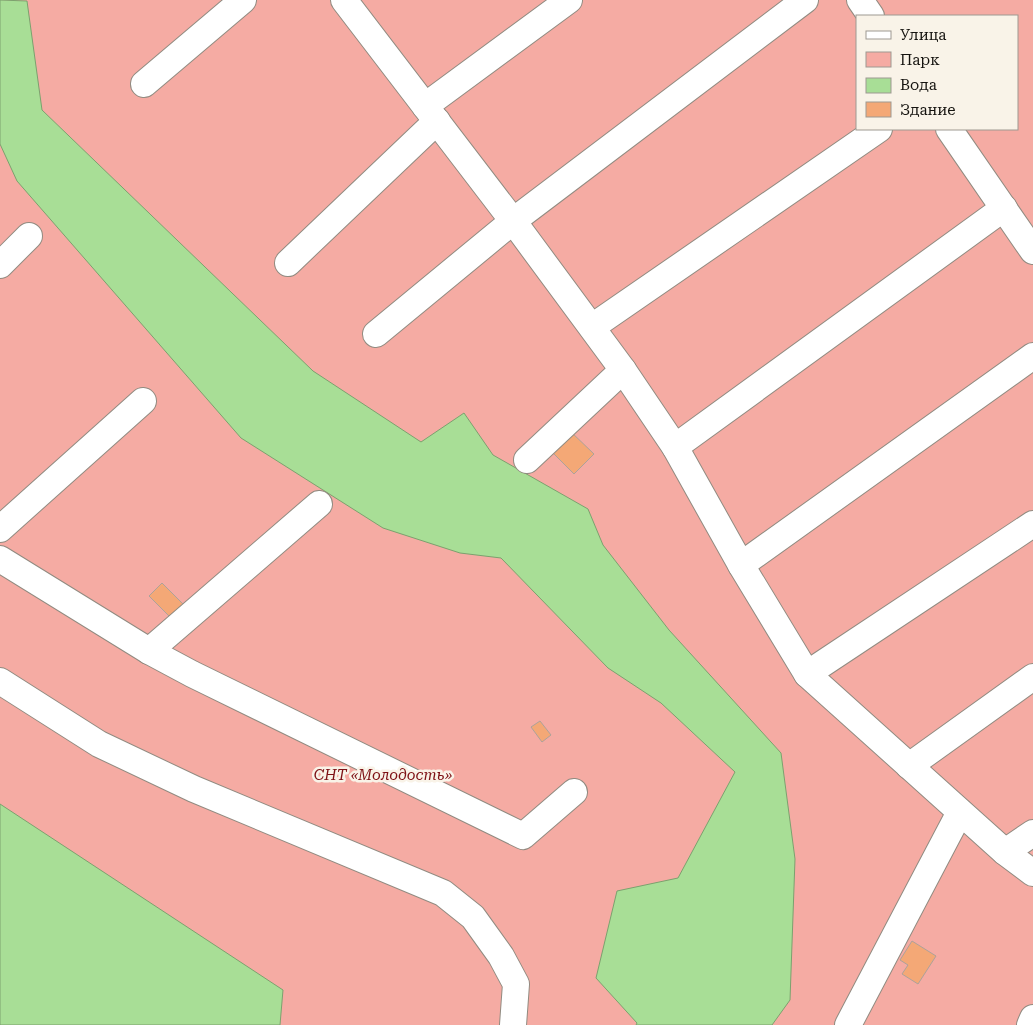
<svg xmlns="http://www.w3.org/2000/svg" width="1033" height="1025" font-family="'Roboto Serif',serif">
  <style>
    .green { fill: #f5aba3; fill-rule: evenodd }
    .water { fill: #a8de96; stroke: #7ca16e }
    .building { fill: #f4a876; stroke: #aca29b }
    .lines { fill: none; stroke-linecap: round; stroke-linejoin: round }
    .minor-casing { stroke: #918b81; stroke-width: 28 }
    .minor { stroke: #fff; stroke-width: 26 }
    .labels { text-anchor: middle; stroke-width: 5; stroke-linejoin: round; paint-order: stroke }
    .park-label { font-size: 15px; font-style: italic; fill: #7e1115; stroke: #f9f3e8 }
  </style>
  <rect width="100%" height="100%" fill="#ebe5db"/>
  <!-- green -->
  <path class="green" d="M0 0H1033V1025H277L0 840ZM857 16H1017V129H857Z"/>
  <!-- water -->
  <g class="water">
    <path d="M0 0 27 1 42 110 313 371 421 442 464 413 493 455 588 509 603 545 669 630 781 753 795 859 790 1000 772 1025H636L637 1023 596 978 617 891 678 878 735 772 661 703 608 668 501 558 460 553 383 528 241 438 17 181 0 144Z"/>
    <path d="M0 804 283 990 280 1025H0Z"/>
  </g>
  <!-- building -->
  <g class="building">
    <path d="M569 430 594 454 574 474 550 450Z"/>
    <path d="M162 583 185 606 172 619 149 596Z"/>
    <path d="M540 721 551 735 542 742 531 727Z"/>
    <path d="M912 941 936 956 918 984 902 974 908 965 900 960Z"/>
  </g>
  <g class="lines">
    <!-- minor casing -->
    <g class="minor-casing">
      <g id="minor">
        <path d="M344 0 513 221 623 370 675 447 741 565 807 674 1005 852 1033 873"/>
        <path d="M860 0 871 16"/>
        <path d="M144 84 243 0"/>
        <path d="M425 106 569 0"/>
        <path d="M949 129 1033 251"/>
        <path d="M288 263 437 121"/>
        <path d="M0 265 29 236"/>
        <path d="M592 327 879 129"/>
        <path d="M376 334 513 221 805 0"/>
        <path d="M675 447 1004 208"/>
        <path d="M527 460 623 370"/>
        <path d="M0 529 143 401"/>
        <path d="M0 559 149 651 192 674 523 836 574 792"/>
        <path d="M741 565 1033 356"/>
        <path d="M149 651 319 504"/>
        <path d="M807 674 1033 524"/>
        <path d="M0 681 99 744 194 789 443 893 473 917 501 956 516 984 513 1025"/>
        <path d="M909 766 1033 677"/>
        <path d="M1005 852 1033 833"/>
        <path d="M848 1025 960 812"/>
        <path d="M1030 1025 1033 1018"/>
      </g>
    </g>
    <!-- minor -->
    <use href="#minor" class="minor"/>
  </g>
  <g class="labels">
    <!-- park labels -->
    <g class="park-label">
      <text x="383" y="780">СНТ «Молодость»</text>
    </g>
  </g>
  <!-- legend -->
  <rect x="856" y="15" width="162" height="115" fill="#f9f3e8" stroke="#9e9991"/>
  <rect x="866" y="31" width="25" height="8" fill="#ffffff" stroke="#9e9991"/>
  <text x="900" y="40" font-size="15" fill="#15130f">Улица</text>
  <rect x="866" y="52" width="25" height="15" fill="#f5aba3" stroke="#9e9991"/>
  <text x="900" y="65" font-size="15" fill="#15130f">Парк</text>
  <rect x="866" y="78" width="25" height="15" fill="#a8de96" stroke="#9e9991"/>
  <text x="900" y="90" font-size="15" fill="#15130f">Вода</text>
  <rect x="866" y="102" width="25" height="15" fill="#f4a876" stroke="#9e9991"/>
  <text x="900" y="115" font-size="15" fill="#15130f">Здание</text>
</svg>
